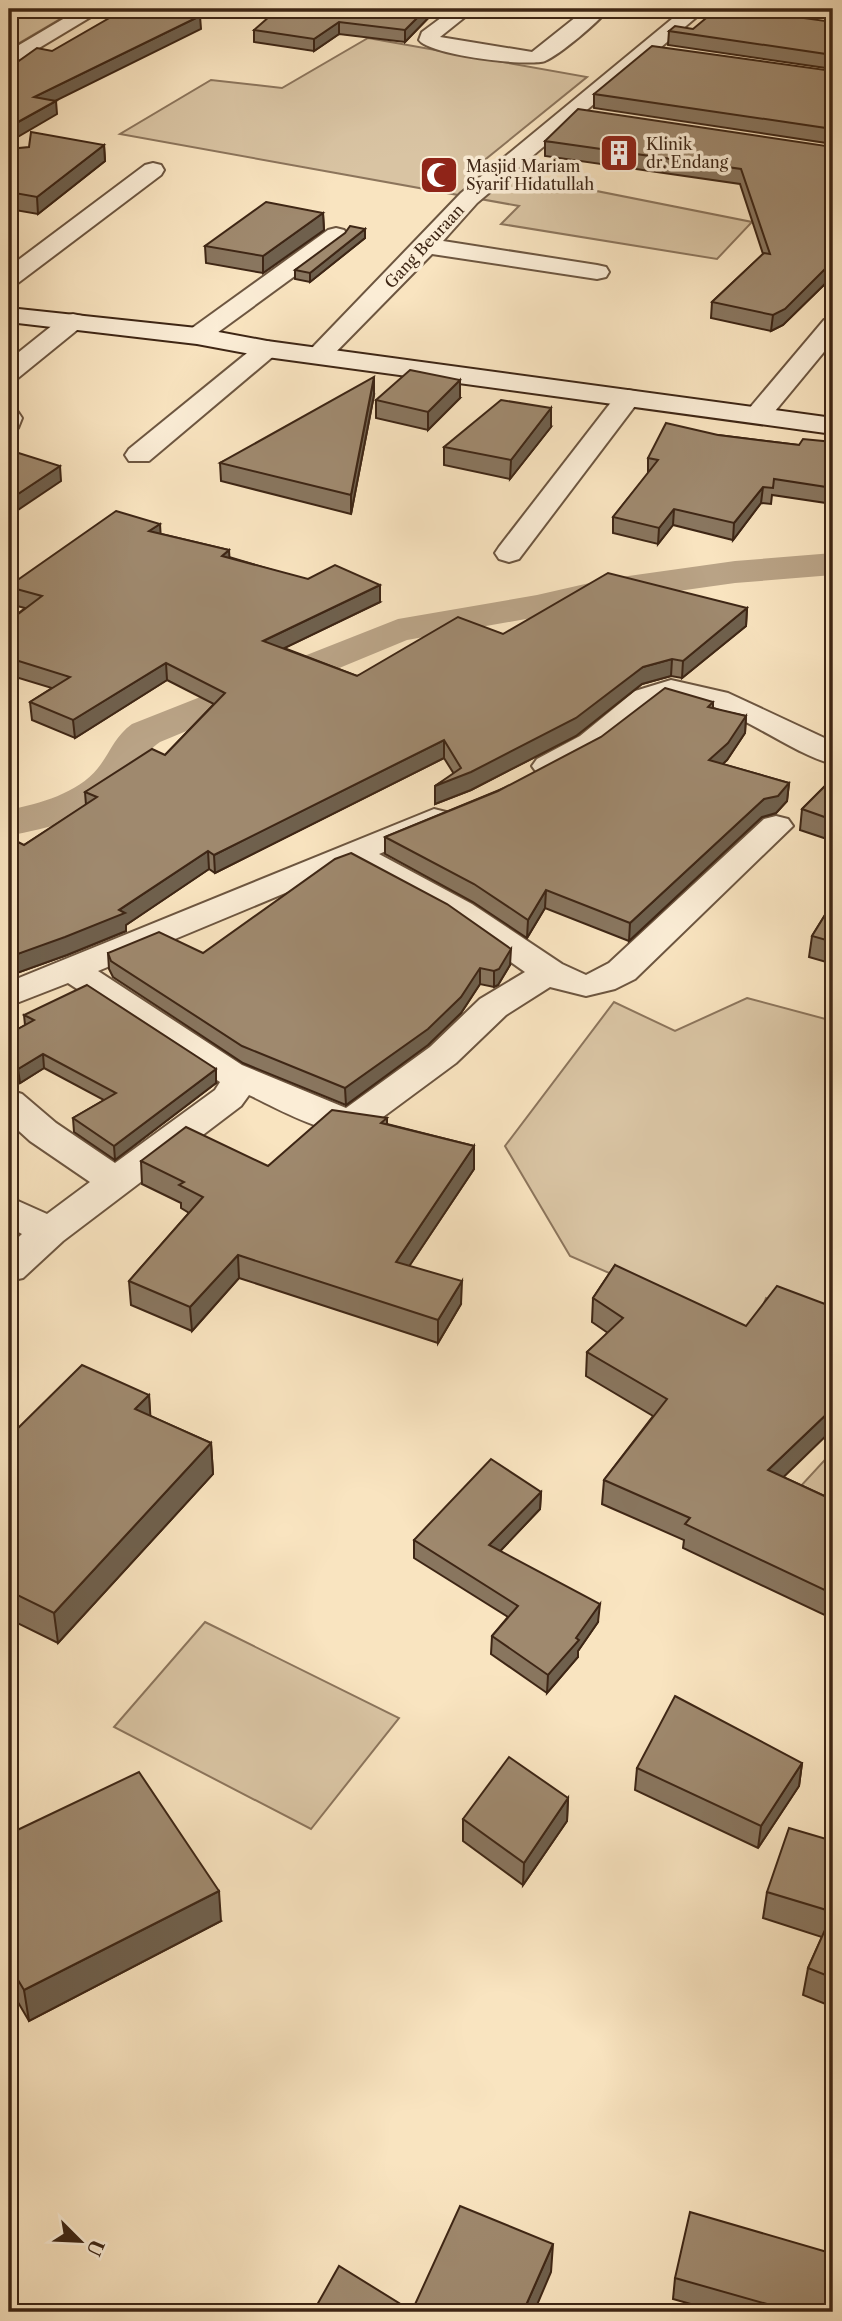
<svg xmlns="http://www.w3.org/2000/svg" width="842" height="2321" font-family="'Libre Caslon Text',serif">
  <style>
    .green { fill: #d9c4a3; stroke: #8c755c; stroke-width: 2 }
    .lines { fill: none; stroke-linecap: round; stroke-linejoin: round }
    .canal { fill: #b9a386; fill-rule: evenodd }
    .street-casing { stroke: #6d5640; stroke-width: 4 }
    .secondary-casing { stroke: #3e2615; stroke-width: 4 }
    .street { fill: #fbedd6; fill-rule: evenodd }
    .secondary { fill: #fbedd6; fill-rule: evenodd }
    .wall { fill: #89765f; stroke: #3e2615; stroke-width: 2 }
    .shaded-wall { fill: #6f604d; stroke: #3e2615; stroke-width: 2 }
    .building { fill: #9f896e; stroke: #3e2615; stroke-width: 2 }
    .labels { text-anchor: middle; stroke-width: 7; stroke-linejoin: round; paint-order: stroke }
    .far-poi-label { font-size: 16px; fill: #3e2615; stroke: #fbedd6; text-anchor: start }
    .far-street-label { font-size: 16px; fill: #3e2615; stroke: #fbedd6 }
  </style>
  <rect width="100%" height="100%" fill="#f9e4c0"/>
  <filter id="stains"><feTurbulence type="fractalNoise" baseFrequency=".00286" numOctaves="4"/><feColorMatrix values="0 0 0 0 .2 0 0 0 0 .09 0 0 0 0 .02 0 0 0 .5 -.17"/></filter>
  <radialGradient id="worn" r=".72"><stop offset=".6" stop-color="#630" stop-opacity="0"/><stop offset="1" stop-color="#630" stop-opacity=".3"/></radialGradient>
  <!-- green -->
  <g class="green">
    <path d="M9 9H77L9 49Z"/>
    <path d="M368 38 587 77 476 167 752 222 717 259 501 224 519 206 120 134 211 80 282 88Z"/>
    <path d="M747 998 833 1021V1325L766 1298 752 1335 570 1256 505 1146 614 1002 675 1031Z"/>
    <path d="M833 1451V1518L787 1501Z"/>
    <path d="M205 1622 399 1718 311 1829 114 1727Z"/>
  </g>
  <g class="lines">
    <!-- canal -->
    <path class="canal" d="M833 553V575L735 583 607 601 537 617 407 640 160 742C143 753 137 774 124 789 97 820 47 827 9 836V810C40 803 77 794 98 768 110 753 115 736 132 724L398 619 537 595 607 579 735 561Z"/>
    <!-- street casing -->
    <g class="street-casing">
      <g id="street">
        <path d="M80 9H104L9 66V51Z"/>
        <path d="M453 9H475L440 37 532 52 586 9H608C599 22 559 55 545 61 528 67 429 55 419 40L422 32Z"/>
        <path d="M684 9H706L477 203 443 241 597 265 606 267 609 272 606 277 597 279 432 254 328 360H310L306 355 310 350 461 193Z"/>
        <path d="M153 163 161 165 164 170 161 175 18 283 9 285V267L145 165Z"/>
        <path d="M336 228 344 230 348 235 344 240 206 341H188L184 336 188 331 328 230Z"/>
        <path d="M73 314 82 316 85 321 82 326 18 378 9 381V360L64 316Z"/>
        <path d="M833 318V341L766 422H748L744 416 748 410 824 320Z"/>
        <path d="M267 341 276 344 280 349 276 354 149 461H129L125 455 129 449 258 344Z"/>
        <path d="M628 390 637 392 641 398 519 559 509 562 499 559 495 553 499 547 619 392Z"/>
        <path d="M9 410 18 412 22 418 18 428 9 430Z"/>
        <path d="M671 680 728 693 833 742V764C786 753 717 692 669 699 632 704 591 786 537 773L532 766 537 759 580 736 635 691Z"/>
        <path d="M434 809 446 812 450 819 446 826 379 854 472 904 562 964 586 975 609 963 764 819 776 816 788 819 793 826 635 979 615 989 586 996 550 987 506 1015 456 1063 364 1131C332 1140 279 1109 249 1095L241 1106 63 1241 23 1278 9 1281V1246L22 1234 9 1227V1197L47 1214 90 1182 30 1141 9 1122V1090L22 1094 56 1123 115 1163 215 1090 220 1082 68 983 9 1006V982ZM350 866 448 918 525 972 480 999 430 1047 346 1108 242 1065 98 971Z"/>
      </g>
    </g>
    <!-- secondary casing -->
    <g class="secondary-casing">
      <path id="secondary" d="M9 308 197 328 267 341 833 418V434L267 357 197 344 9 322Z"/>
    </g>
    <!-- street -->
    <use href="#street" class="street"/>
    <!-- secondary -->
    <use href="#secondary" class="secondary"/>
  </g>
  <!-- wall -->
  <g class="wall">
    <path d="M753 9H833V19Z"/>
    <path d="M435 11 405 42 339 34 314 51 254 42V30Z"/>
    <path d="M833 22V69L668 45 669 31 693 29Z"/>
    <path d="M833 71V144L594 108V94Z"/>
    <path d="M545 141 833 147V276L783 325 771 331 711 318 712 302 763 254 740 184 545 156Z"/>
    <path d="M104 145 105 161 38 214 9 209V149Z"/>
    <path d="M323 213 324 230 263 273 206 263 205 246Z"/>
    <path d="M365 229V238L310 282 295 279V270Z"/>
    <path d="M374 395 351 514 221 481 220 463Z"/>
    <path d="M460 398 428 430 376 418V400Z"/>
    <path d="M551 427 510 479 444 465V447Z"/>
    <path d="M718 435 799 445 833 442V504L772 495 771 504 761 503 733 540 673 525 658 544 613 533V517L648 474V458Z"/>
    <path d="M161 534 229 550V557L380 602 284 648 357 676 503 634 747 608 746 626 682 678 671 676 642 684 576 736 471 790 435 804V786L454 774 444 758 215 873 209 869 126 925V931L67 955 17 973 9 969V848L24 845 86 805 85 792 165 755 214 704 167 680 75 738 32 720 30 702 52 688 9 675V621L25 608 9 604V586Z"/>
    <path d="M713 702V709L746 716 745 733 727 760 722 764 789 783 787 801 776 813 762 817 629 941 545 908 527 938 473 902 385 854V837Z"/>
    <path d="M833 778V841L800 830 802 809Z"/>
    <path d="M833 902V964L809 957 812 936Z"/>
    <path d="M108 953H203L510 965 498 985 494 987 480 984 461 1013 428 1045 346 1105 243 1063 113 977 109 969Z"/>
    <path d="M24 1015 216 1083 115 1160 74 1132 73 1118 104 1100 44 1068 20 1083 9 1075V1034L25 1025Z"/>
    <path d="M387 1118V1124L474 1146V1169L409 1266 461 1304 438 1343 239 1278 192 1331 131 1305 129 1281 189 1213 181 1208V1203L142 1184 141 1161 268 1166Z"/>
    <path d="M615 1265 783 1477 833 1500V1619L683 1548 684 1540 602 1504 604 1480 653 1416 586 1376 587 1352 608 1333 592 1322 593 1298Z"/>
    <path d="M149 1395 150 1416 211 1443 213 1474 58 1643 9 1619V1437Z"/>
    <path d="M541 1492 540 1509 500 1551 598 1622 578 1651V1657L547 1693 491 1654 492 1636 508 1617 414 1558V1540Z"/>
    <path d="M802 1763 799 1786 758 1848 635 1790 637 1768Z"/>
    <path d="M568 1798 567 1821 523 1885 463 1841V1819Z"/>
    <path d="M9 1834 221 1921 29 2021 9 1987Z"/>
    <path d="M833 1841V2007L803 1995 808 1968 822 1937 763 1918 767 1892Z"/>
    <path d="M827 2252 833 2312H719L673 2299 675 2278Z"/>
  </g>
  <!-- shaded-wall -->
  <g class="shaded-wall">
    <path d="M426 9H435V11L405 42V30Z"/>
    <path d="M200 16 201 29 35 111 34 97Z"/>
    <path d="M339 22V34L314 51V39Z"/>
    <path d="M56 101 57 114 9 142V127Z"/>
    <path d="M104 145 105 161 38 214 37 197Z"/>
    <path d="M323 213 324 230 263 273V256Z"/>
    <path d="M365 229V238L310 282V273Z"/>
    <path d="M833 261V276L783 325 771 331 773 315Z"/>
    <path d="M374 377V395L351 514V495Z"/>
    <path d="M460 380V398L428 430V412Z"/>
    <path d="M551 408V427L510 479 511 460Z"/>
    <path d="M60 466 61 481 9 516V500Z"/>
    <path d="M763 487 761 503 733 540 734 523Z"/>
    <path d="M674 509 673 525 658 544 659 528Z"/>
    <path d="M160 524 161 540 149 531Z"/>
    <path d="M229 550 230 566 222 556Z"/>
    <path d="M380 585V602L264 658 263 641Z"/>
    <path d="M747 608 746 626 682 678 683 661Z"/>
    <path d="M672 659 671 676 642 684 576 736 471 790 435 804V786L643 667Z"/>
    <path d="M166 663 167 680 75 738 73 720Z"/>
    <path d="M746 716 745 733 727 760 708 778 709 760Z"/>
    <path d="M444 740V758L215 873 214 855Z"/>
    <path d="M789 783 787 801 776 813 762 817 629 941 630 923 764 799Z"/>
    <path d="M208 851 209 869 126 925V931L67 955 17 973 15 955 119 910Z"/>
    <path d="M546 890 545 908 527 938 528 920Z"/>
    <path d="M511 949 510 965 498 985 494 987V971Z"/>
    <path d="M480 968V984L461 1013 428 1045 346 1105 345 1088Z"/>
    <path d="M43 1054 44 1068 20 1083 18 1069Z"/>
    <path d="M216 1069V1083L115 1160 114 1146Z"/>
    <path d="M474 1146V1169L396 1286V1262Z"/>
    <path d="M238 1255 239 1278 192 1331 190 1307Z"/>
    <path d="M462 1281 461 1304 438 1343V1320Z"/>
    <path d="M149 1395 151 1425 135 1409Z"/>
    <path d="M833 1408V1429L765 1495 768 1470Z"/>
    <path d="M211 1443 213 1474 58 1643 54 1613Z"/>
    <path d="M541 1492 540 1509 489 1563V1545Z"/>
    <path d="M600 1604 598 1622 578 1651V1657L547 1693 548 1675Z"/>
    <path d="M802 1763 799 1786 758 1848 761 1826Z"/>
    <path d="M568 1798 567 1821 523 1885 524 1863Z"/>
    <path d="M219 1891 221 1921 29 2021 24 1990Z"/>
    <path d="M553 2244 551 2272 534 2312H523Z"/>
  </g>
  <!-- building -->
  <g class="building">
    <path d="M125 9H158L200 16 34 97 56 101 9 127V68L37 48 52 51Z"/>
    <path d="M278 9H426L405 30 339 22 314 39 254 30Z"/>
    <path d="M717 9H738L833 22V55L669 31 675 26 693 29Z"/>
    <path d="M652 46 833 71V129L594 94Z"/>
    <path d="M578 109 833 147V261L785 309 773 315 712 302 764 253 770 254 741 169 545 141Z"/>
    <path d="M31 132 104 145 37 197 9 192V149L29 147Z"/>
    <path d="M266 202 323 213 263 256 205 246Z"/>
    <path d="M350 226 365 229 310 273 295 270 345 233Z"/>
    <path d="M410 370 460 380 428 412 376 400Z"/>
    <path d="M374 377 351 495 220 463Z"/>
    <path d="M501 400 551 408 511 460 444 447Z"/>
    <path d="M666 423 718 435 799 445 803 439 833 442V488L774 479 773 488 763 487 734 523 674 509 659 528 613 517 658 460 648 458Z"/>
    <path d="M9 450 60 466 9 500Z"/>
    <path d="M116 511 160 524 149 531 229 550 222 556 308 579 335 565 380 585 263 641 357 676 458 617 503 634 608 573 747 608 683 661 672 659 643 667 576 718 471 772 435 786 461 768 444 740 214 855 208 851 119 910 125 913 65 937 15 955 9 951V848L18 842 24 845 97 797 85 792 152 749 165 755 225 693 166 663 73 720 30 702 70 677 9 658V621L42 596 9 587V586Z"/>
    <path d="M665 688 713 702 708 707 746 716 728 743 709 760 789 783 778 796 764 799 630 923 546 890 528 920 474 884 385 837 498 791 601 737Z"/>
    <path d="M833 778V820L802 809Z"/>
    <path d="M351 853 447 904 511 949 499 969 494 971 480 968 461 997 428 1029 345 1088 242 1046 111 961 108 953 159 932 203 953 335 859Z"/>
    <path d="M833 902V942L812 936Z"/>
    <path d="M87 985 216 1069 114 1146 73 1118 116 1093 43 1054 18 1069 9 1062V1034L34 1020 24 1015Z"/>
    <path d="M332 1110 387 1118 381 1123 474 1146 396 1262 462 1281 438 1320 238 1255 190 1307 129 1281 203 1197 179 1185 184 1182 141 1161 186 1127 268 1166Z"/>
    <path d="M615 1265 746 1326 777 1286 833 1307V1408L768 1470 833 1500V1594L685 1524 690 1518 604 1480 667 1399 587 1352 623 1318 593 1298Z"/>
    <path d="M82 1365 149 1395 135 1409 211 1443 54 1613 9 1591V1437Z"/>
    <path d="M491 1459 541 1492 489 1545 600 1604 576 1638 579 1640 548 1675 492 1636 518 1606 414 1540Z"/>
    <path d="M675 1696 802 1763 761 1826 637 1768Z"/>
    <path d="M509 1757 568 1798 524 1863 463 1819Z"/>
    <path d="M139 1772 219 1891 24 1990 9 1965V1834Z"/>
    <path d="M789 1828 833 1841V1978L808 1968 833 1912 767 1892Z"/>
    <path d="M460 2206 553 2244 523 2312H313L339 2266 412 2311Z"/>
    <path d="M690 2212 827 2252 833 2231V2312H795L675 2278Z"/>
  </g>
  <!-- icons -->
  <defs>
    <g id="building-square" transform="scale(2.0125)"><rect x="-9" y="-9" width="18" height="18" rx="4" fill="#8f2418" stroke="#fbedd6"/><path d="M-4-6H4V6H1V3H-1V6H-4ZM-2.5-4.3h1.7v1.8h-1.7ZM.8-4.3h1.7v1.8H.8ZM-2.5-1h1.7V.8h-1.7ZM.8-1h1.7V.8H.8Z" fill="#fff"/></g>
    <g id="mosque-square" transform="scale(2.0125)"><rect x="-9" y="-9" width="18" height="18" rx="4" fill="#8f2418" stroke="#fbedd6"/><path d="M3.5-4.9A6 6 0 1 0 3.5 4.9A5 5 0 1 1 3.5-4.9Z" fill="#fff"/></g>
  </defs>
  <g fill-rule="evenodd">
    <use href="#building-square" x="619" y="153"/>
    <use href="#mosque-square" x="439" y="175"/>
  </g>
  <g class="labels">
    <!-- far-poi labels -->
    <g class="far-poi-label">
      <text x="646" y="150">Klinik<tspan x="646" dy="18">dr. Endang</tspan></text>
      <text x="466" y="172">Masjid Mariam<tspan x="466" dy="18">Syarif Hidatullah</tspan></text>
    </g>
    <!-- far-street labels -->
    <g class="far-street-label">
      <text transform="translate(424 246) rotate(-47)" y="6">Gang Beuraan</text>
    </g>
  </g>
  <!-- margin -->
  <rect width="842" height="2321" fill="none" stroke="#f9e4c0" stroke-width="35"/>
  <rect x="10" y="10" width="821" height="2300" fill="none" stroke="#3e2615" stroke-width="3.5"/>
  <rect x="18" y="18" width="807" height="2286" fill="none" stroke="#3e2615" stroke-width="2"/>
  <!-- north arrow -->
  <g transform="translate(80 2241) rotate(114)" stroke="#fbedd6" stroke-width="5" paint-order="stroke">
  <path d="M0-5L12 26L0 18L-12 26Z" fill="#3e2615"/>
  <text y="-10" font-size="19" font-weight="bold" text-anchor="middle" fill="#3e2615">U</text>
  </g>
  <rect width="100%" height="100%" filter="url(#stains)"/>
  <rect width="100%" height="100%" fill="url(#worn)"/>
</svg>
